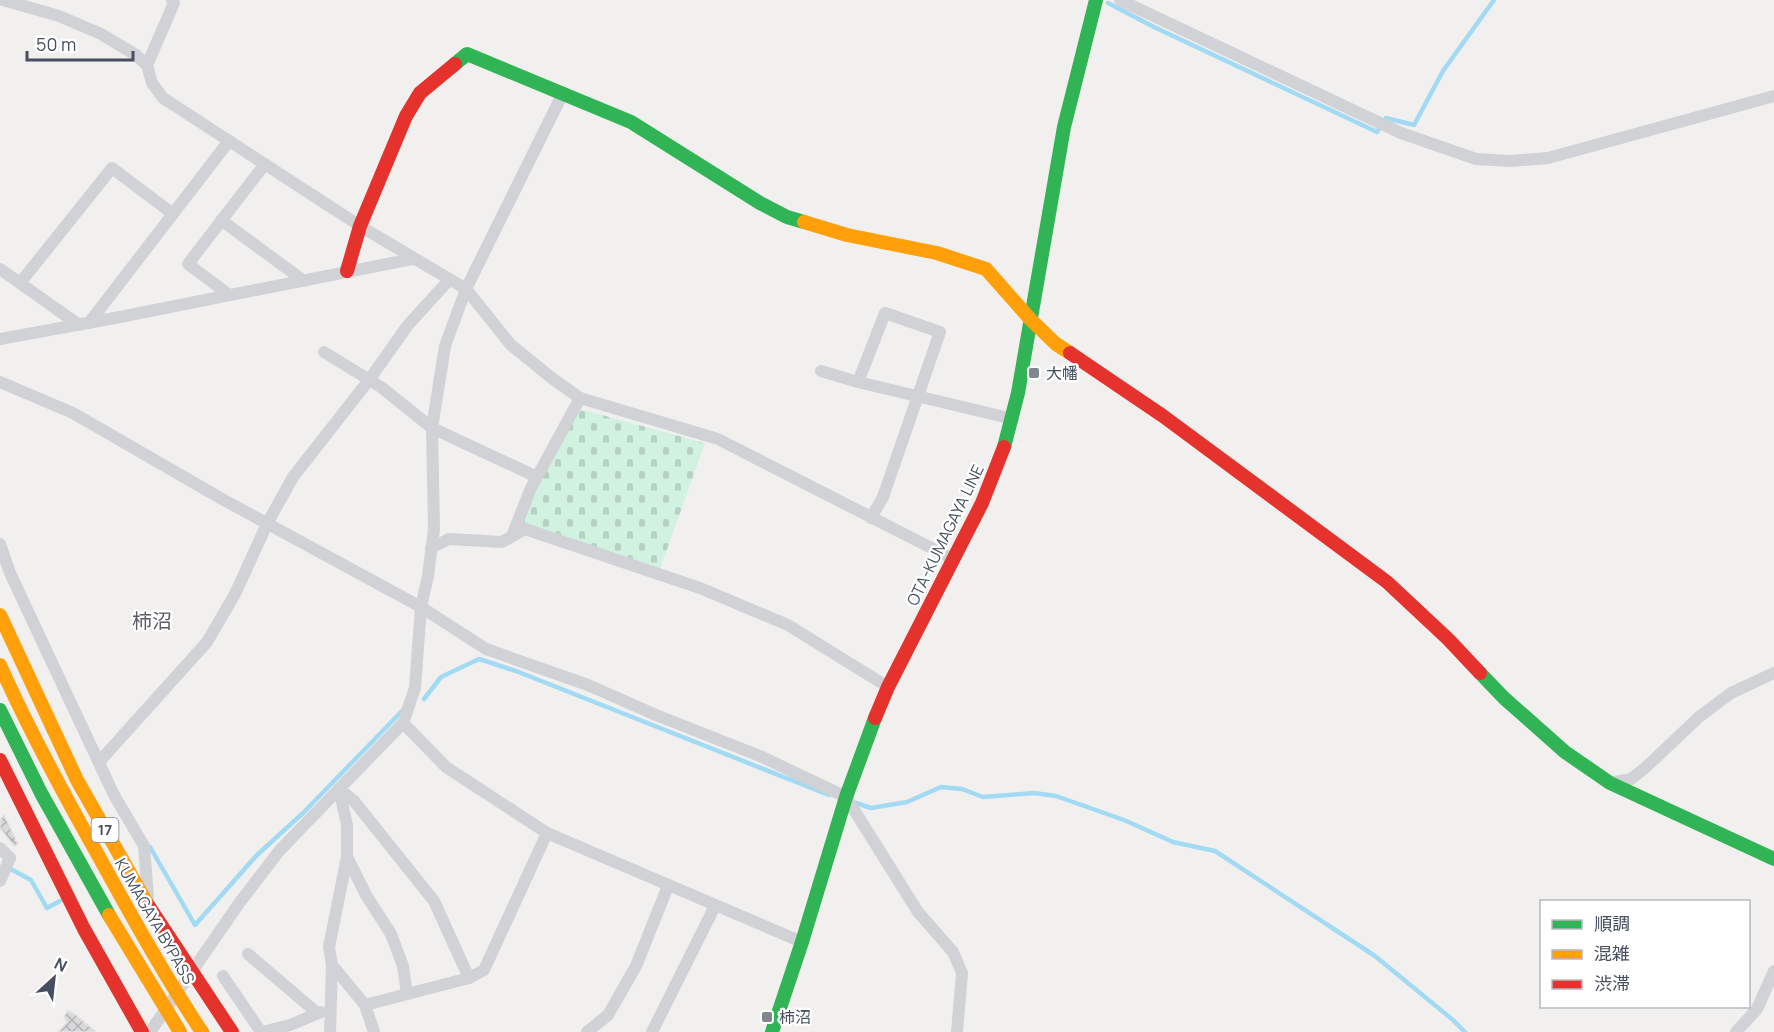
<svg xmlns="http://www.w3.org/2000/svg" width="1774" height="1032" font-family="Manrope,'Noto Sans JP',sans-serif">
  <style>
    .cemetery { fill: url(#cemetery-stones) }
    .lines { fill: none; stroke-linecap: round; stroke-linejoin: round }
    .stream { stroke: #a2daf4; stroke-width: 4.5 }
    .building { fill: url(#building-cross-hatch); stroke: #e2e2e2; stroke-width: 1.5 }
    .street { stroke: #d1d2d6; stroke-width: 12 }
    .fast { stroke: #30b455; stroke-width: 14 }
    .slow { stroke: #ff9f0a; stroke-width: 14 }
    .jam { stroke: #e5322d; stroke-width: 14 }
    .poi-dot { fill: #818791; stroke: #fff; stroke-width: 2 }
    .labels { text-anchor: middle; stroke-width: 4.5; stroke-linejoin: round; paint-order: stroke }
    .shield { fill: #fff; stroke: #7d848f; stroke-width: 1.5 }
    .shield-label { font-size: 15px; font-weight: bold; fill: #454f5f }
    .poi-label { font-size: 16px; fill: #454f5f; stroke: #fff; text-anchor: start }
    .street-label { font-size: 16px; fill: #454f5f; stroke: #fff }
    .quarter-label { font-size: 20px; fill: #5a5e65; stroke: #fff }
  </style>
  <defs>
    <pattern id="cemetery-stones" width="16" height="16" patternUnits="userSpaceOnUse" patternTransform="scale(1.5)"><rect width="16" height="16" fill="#d2f2e1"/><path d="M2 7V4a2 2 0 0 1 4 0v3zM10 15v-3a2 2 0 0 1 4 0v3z" fill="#b6d1c3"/></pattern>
    <pattern id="building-cross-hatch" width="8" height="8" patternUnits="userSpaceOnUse" patternTransform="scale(1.5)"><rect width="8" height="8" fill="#d9d9db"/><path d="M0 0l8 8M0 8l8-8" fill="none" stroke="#b2b2b5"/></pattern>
  </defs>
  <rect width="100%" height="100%" fill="#f1f0ef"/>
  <!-- cemetery -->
  <path class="cemetery" d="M580 409 705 443 660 569 522 524 539 484Z"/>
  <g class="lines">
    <!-- stream -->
    <g class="stream">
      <path d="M1108 3 1154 27 1377 132 1386 118 1414 125 1443 71 1494 0"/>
      <path d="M424 699 441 677 479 659 516 671 829 795"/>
      <path d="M856 803 871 808 907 802 941 787 962 789 983 797 1034 793 1056 796 1124 820 1173 842 1215 851 1375 956 1453 1020 1465 1032"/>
      <path d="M150 847 195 925 256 856 303 813 403 710"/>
      <path d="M7 867 31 880 47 908 60 901"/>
    </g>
  </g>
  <!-- building -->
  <g class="building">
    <path d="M4 815 18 844 14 846 0 828V820Z"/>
    <path d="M68 1011 76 1015 96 1032H58L67 1023 64 1016Z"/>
  </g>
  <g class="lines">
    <!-- street -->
    <g class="street">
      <path d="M3 0 59 16 101 34 136 55 147 65 152 83 163 98 360 226 466 289 511 345 553 379 580 398 718 439 953 559"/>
      <path d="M1120 0 1401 133 1476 159 1510 161 1548 158 1774 96"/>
      <path d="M147 65 174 3 172 0"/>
      <path d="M221 220 304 281"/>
      <path d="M0 269 79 325"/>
      <path d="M20 283 112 168 173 214"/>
      <path d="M228 294 188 264 265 164"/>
      <path d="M89 323 229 141"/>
      <path d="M0 339 120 317 412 259"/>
      <path d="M324 352 381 387 432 428 537 477"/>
      <path d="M821 371 858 382"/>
      <path d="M0 382 73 413 222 499 421 607 486 649 588 685 656 715 760 756 846 797 918 912 953 952 962 973 957 1032"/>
      <path d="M871 518 883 497 940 332 885 313 858 382 1013 419"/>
      <path d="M512 536 531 488 580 398"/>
      <path d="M0 544 10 573 114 795 144 846 148 897"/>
      <path d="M431 548 449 539 502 542 525 529 700 588 788 625 888 687"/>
      <path d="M403 723 446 767 547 833 802 942"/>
      <path d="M99 762 207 642 235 594 267 524 293 477 369 380 408 325 449 280"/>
      <path d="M1610 783 1631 779 1645 768 1699 717 1731 693 1774 673"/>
      <path d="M339 789 354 801 434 901 469 978"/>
      <path d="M0 848 10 858"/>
      <path d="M347 857 366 895 391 934 403 966 407 994"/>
      <path d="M0 881 10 858"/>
      <path d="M248 954 316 1012"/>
      <path d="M332 965 365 1005 374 1032"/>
      <path d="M223 976 261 1032"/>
      <path d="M365 1005 469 978 484 970 547 833"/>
      <path d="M150 1032 240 902 280 850 403 723 415 688 421 607 428 576 434 529 432 428 445 346 466 289 563 93"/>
      <path d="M262 1032 290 1025 321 1012"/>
      <path d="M330 1032 332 965 329 947 347 857V825L339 789"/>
      <path d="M587 1032 608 1015 636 966 668 886"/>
      <path d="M652 1032 715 906"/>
      <path d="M1736 1032 1757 1009 1774 971"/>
    </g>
    <!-- fast -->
    <g class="fast">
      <path d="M455 64 467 54 631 122 760 203 787 217 804 222"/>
      <path d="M1004 447 1018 393 1064 127 1096 0"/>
      <path d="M1480 673 1504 698 1565 752 1610 783 1774 859"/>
      <path d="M0 710 41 793 109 915"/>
      <path d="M772 1032 802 942 846 797 875 718"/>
    </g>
    <!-- slow -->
    <g class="slow">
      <path d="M804 222 847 235 937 253 986 269 1031 320 1056 344 1070 353"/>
      <path d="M0 615 77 780 148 905"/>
      <path d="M0 665C29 730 63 793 98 855 131 915 164 975 202 1032"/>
      <path d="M109 915 180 1032"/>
    </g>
    <!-- jam -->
    <g class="jam">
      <path d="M347 271 360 226 406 116 420 93 455 64"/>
      <path d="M1070 353 1163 416 1387 582 1448 639 1480 673"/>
      <path d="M875 718 888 687 982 503 1004 447"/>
      <path d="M0 760 84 929 142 1032"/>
      <path d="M148 905 232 1032"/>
    </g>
  </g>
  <!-- markers -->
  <g class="poi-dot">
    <rect x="1028" y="367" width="12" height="12" rx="3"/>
    <rect x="761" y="1011" width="12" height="12" rx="3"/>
  </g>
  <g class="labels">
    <!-- shield labels -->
    <rect class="shield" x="91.5" y="818" width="27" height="24" rx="4.5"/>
    <g class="shield-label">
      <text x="105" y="835">17</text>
    </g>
    <!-- poi labels -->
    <g class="poi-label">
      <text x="1046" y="379">大幡</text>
      <text x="779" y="1023">柿沼</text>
    </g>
    <!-- street labels -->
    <g class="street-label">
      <text transform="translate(945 535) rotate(-64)" y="6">OTA-KUMAGAYA LINE</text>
      <text transform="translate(155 921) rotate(60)" y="6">KUMAGAYA BYPASS</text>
    </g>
    <!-- quarter labels -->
    <g class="quarter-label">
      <text x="152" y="628">柿沼</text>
    </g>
  </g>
  <!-- legend -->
  <rect x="1540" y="900" width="210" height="108" fill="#ffffff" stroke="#b5b9bf" stroke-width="1.5"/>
  <rect x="1552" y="920" width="30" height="9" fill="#30b455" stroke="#b5b9bf" stroke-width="1.5"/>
  <text x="1594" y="930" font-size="18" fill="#454f5f">順調</text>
  <rect x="1552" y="950" width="30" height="9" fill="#ff9f0a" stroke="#b5b9bf" stroke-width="1.5"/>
  <text x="1594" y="960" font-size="18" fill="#454f5f">混雑</text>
  <rect x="1552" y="980" width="30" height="9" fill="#e5322d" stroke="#b5b9bf" stroke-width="1.5"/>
  <text x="1594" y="990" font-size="18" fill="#454f5f">渋滞</text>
  <!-- north arrow -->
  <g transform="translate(54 978) rotate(27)" stroke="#ffffff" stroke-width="4.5" paint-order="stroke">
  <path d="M0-4.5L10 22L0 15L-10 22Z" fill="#454f5f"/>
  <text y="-9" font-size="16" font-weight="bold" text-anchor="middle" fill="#454f5f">N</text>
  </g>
  <!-- scale -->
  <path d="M27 51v9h106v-9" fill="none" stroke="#454f5f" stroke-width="3"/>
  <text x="36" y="51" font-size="18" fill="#454f5f" stroke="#ffffff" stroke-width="4.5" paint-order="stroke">50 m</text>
</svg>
